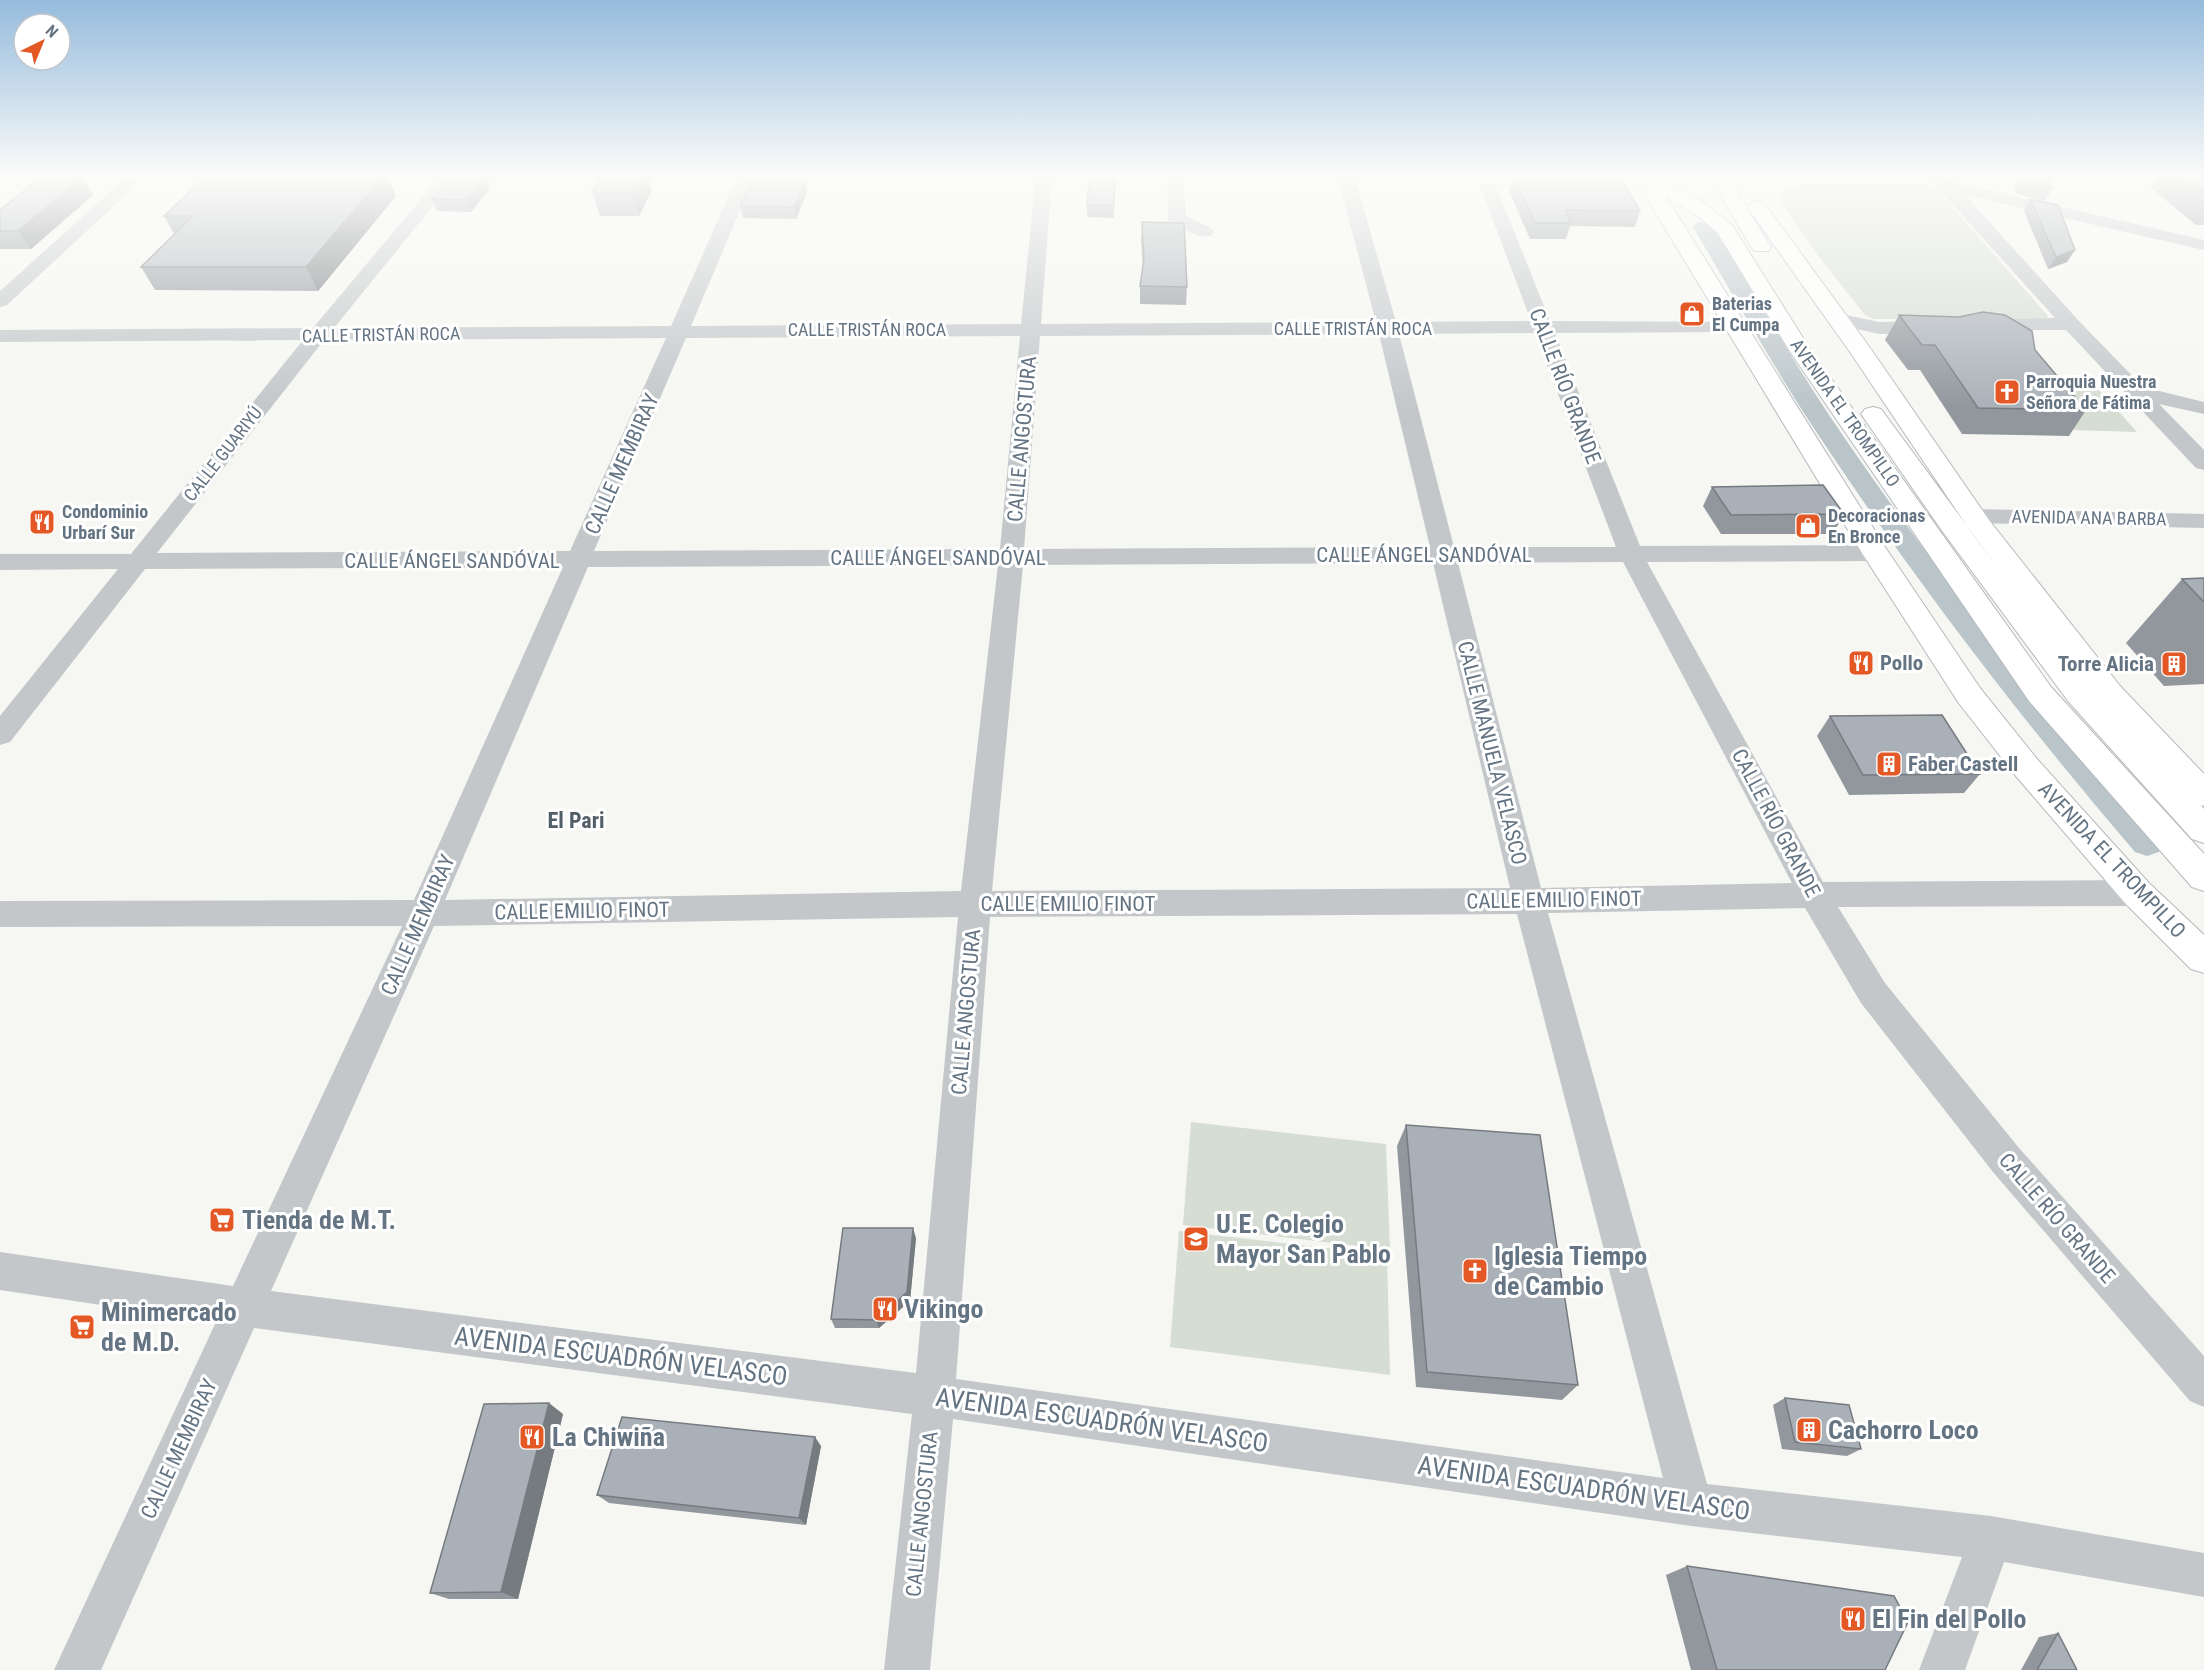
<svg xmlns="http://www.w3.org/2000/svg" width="2204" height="1670" font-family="'Roboto Condensed',sans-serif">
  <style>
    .green { fill: #d6ddd3 }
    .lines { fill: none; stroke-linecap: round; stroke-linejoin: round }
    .canal { fill: #bac5c9; fill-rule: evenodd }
    .major-casing { stroke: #b6babe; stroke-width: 2 }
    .minor { fill: #c3c7ca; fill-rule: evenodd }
    .major { fill: #fff; fill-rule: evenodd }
    .wall { fill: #91979d }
    .shaded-wall { fill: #767b80 }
    .building { fill: #a9b0b7; stroke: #767b80; stroke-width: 1.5 }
    .labels { text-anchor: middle; stroke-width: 6; stroke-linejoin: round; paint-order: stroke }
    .far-poi-label { font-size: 18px; font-weight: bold; fill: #647483; stroke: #fff; text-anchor: start }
    .far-street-label { font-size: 18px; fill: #647483; stroke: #fff }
    .street-label { font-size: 21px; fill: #647483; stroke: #fff }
    .poi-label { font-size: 21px; font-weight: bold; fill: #647483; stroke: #fff; text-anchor: start }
    .neighbourhood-label { font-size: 22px; font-weight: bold; fill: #525e68; stroke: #fff }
    .near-poi-label { font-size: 26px; font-weight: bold; fill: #647483; stroke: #fff; text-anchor: start }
    .near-street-label { font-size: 26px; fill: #647483; stroke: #fff }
  </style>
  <rect width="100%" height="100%" fill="#f6f6f2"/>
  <!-- green -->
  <g class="green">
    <path d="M1808 182 1922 183 1934 186 2048 316 2046 319H1873L1865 315 1816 253 1780 201 1787 189Z"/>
    <path d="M2034 378H2088L2137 432 2074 430Z"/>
    <path d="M1191 1122 1386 1144 1390 1250 1183 1225Z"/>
    <path d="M1179 1231 1387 1255 1390 1375 1170 1347Z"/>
  </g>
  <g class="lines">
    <!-- canal -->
    <path class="canal" d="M1703 221 1710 223 1713 227C1750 288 1786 349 1825 409 1925 559 2039 700 2159 834L2164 843 2159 852 2147 856 2135 852C2015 712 1903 565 1802 410 1764 350 1729 288 1693 227L1696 223Z"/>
    <!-- major casing -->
    <g class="major-casing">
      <g id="major">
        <path d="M0 175H250L248 179 241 181 0 182Z"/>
        <path d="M1374 175H1667L1672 180 1669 184 1701 201 1732 225 1810 349 2051 687 2204 854V891L2192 887 2029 701 1789 350 1717 232 1695 214 1666 197 1887 550 1980 688 2037 759 2149 883 2204 935V973L2191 969 2125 903 2015 775 1958 702 1862 553 1646 197V190L1652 182 1617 185 1383 181 1376 179Z"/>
        <path d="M1722 176 1729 178 1731 182 1771 247 1768 251H1754L1751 247 1713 182 1715 178Z"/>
        <path d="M1757 201 1764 203 1868 345 1989 520 2120 686 2204 774V806L2201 805 2204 809V843L2192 839 2068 701 1943 532 1861 414 1865 409 1873 407 1881 409 2000 571 1971 532 1850 352 1747 207 1750 203Z"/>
      </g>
    </g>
    <!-- minor -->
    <g class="minor">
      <path d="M129 175 146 176 7 305 0 307V291Z"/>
      <path d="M441 175H458L334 328 671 326 738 175H755L691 326 1021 324 1036 175H1052L1041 324 1376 322 1337 175H1354L1396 322 1531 321 1476 175 1492 176 1550 321 1741 322 1744 326 1741 330 1734 332 1555 333 1640 546 1875 545 1884 548 1887 553 1884 558 1875 561 1647 562 1823 882 2137 880 2148 884 2153 893 2148 902 2137 906 1838 907 1885 983 2019 1148 2204 1356V1407L2190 1401 1993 1172 1861 1003 1805 908 1548 913 1707 1484 1991 1516 2204 1553V1597L2004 1562 1965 1670H1919L1962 1557 1691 1526 953 1419 930 1670H884L912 1414 254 1328 101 1670H54L216 1322 0 1290V1252L233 1286 402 926 0 927V901L414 900 563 567 145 569 10 742 0 745V716L118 569 0 570V554H131L303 340 0 342V330L313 328ZM1535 333 1616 547H1454L1399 334ZM1379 334 1430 547 1024 549 1040 336ZM1020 336 1000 549 594 551 686 338ZM666 338 570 551 157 553 324 340ZM1623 562 1792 883 1541 888 1458 563ZM1433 563 1510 888 992 891 1023 565ZM998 565 961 891 445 900 588 567ZM1517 914 1663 1478 956 1379 990 917ZM958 917 916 1373 271 1291 434 926Z"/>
      <path d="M1167 175H1183L1186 216 1211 228 1214 232 1211 236H1199L1171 223 1168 219Z"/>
      <path d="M1926 175H1945L1953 182 2204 240V250L1965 195 2078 320 2143 387 2204 402V414L2159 404 2204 450V470L2196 468 2066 330H1974L1971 326 1974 322 1981 320 2055 318Z"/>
      <path d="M1837 313 1879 322 1933 321 1940 323 1943 327 1940 331 1933 333 1879 334 1830 323 1827 319 1830 315Z"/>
      <path d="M1973 509 2204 514V528L1973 523 1965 521 1961 516 1965 511Z"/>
    </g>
    <!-- major -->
    <use href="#major" class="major"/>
  </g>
  <!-- wall -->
  <g class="wall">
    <path d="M453 175H487L491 187 471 212 437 211 432 199Z"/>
    <path d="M1513 175 1557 181 1640 211 1635 227 1570 226 1566 239H1530L1509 191Z"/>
    <path d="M2020 175 2052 189 2045 201 2017 194 2014 187Z"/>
    <path d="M2159 175H2204V225H2196L2151 188Z"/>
    <path d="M82 177 93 195 31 249H0V210Z"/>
    <path d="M1115 181 1114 218 1087 217V205Z"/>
    <path d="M652 190 639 216H600L592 192Z"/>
    <path d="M807 192 796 219 743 218 740 206Z"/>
    <path d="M396 196 318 291 155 290 141 267 174 234 164 216Z"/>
    <path d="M2030 199 2067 262 2048 269 2024 211Z"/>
    <path d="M1142 222 1187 287 1186 305 1140 304V286L1143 267 1141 240Z"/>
    <path d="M1899 315 2035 350 2086 410 2069 436 1962 434 1920 370H1908L1885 340Z"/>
    <path d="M1712 487 1844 514 1833 534H1721L1703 506Z"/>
    <path d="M2204 578V684L2164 686 2126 643 2182 579Z"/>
    <path d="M1830 716 1980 774 1964 793 1849 795 1817 736Z"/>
    <path d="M1406 1125 1578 1385 1562 1400 1416 1387 1397 1146Z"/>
    <path d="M916 1238 910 1301 879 1328H835L831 1319Z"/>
    <path d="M1785 1398 1861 1449 1847 1456 1782 1449 1773 1405Z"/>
    <path d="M563 1414 518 1599H449L430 1593Z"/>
    <path d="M821 1446 806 1525 609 1503 597 1495Z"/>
    <path d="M1687 1566 1885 1670H1691L1666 1575Z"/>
    <path d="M2058 1633 2077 1670H2021L2039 1637Z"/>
  </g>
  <!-- shaded-wall -->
  <g class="shaded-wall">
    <path d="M384 175H387L396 196 318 291 306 267Z"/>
    <path d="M486 175 491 187 471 212 466 200Z"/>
    <path d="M641 175H648L652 190 639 216 632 192Z"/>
    <path d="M82 177 93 195 31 249 18 231Z"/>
    <path d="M805 180 807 192 796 219 794 207Z"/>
    <path d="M2075 250 2067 262 2048 269 2056 257Z"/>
    <path d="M913 1228 916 1238 910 1301 879 1328 876 1320Z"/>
    <path d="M549 1403 563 1414 518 1599 501 1592Z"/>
    <path d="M815 1437 821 1446 806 1525 799 1518Z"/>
  </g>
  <!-- building -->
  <g class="building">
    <path d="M207 175H384L306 267H141L193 216H164Z"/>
    <path d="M453 175H486L466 200 432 199Z"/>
    <path d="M602 175H641L632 192H592Z"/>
    <path d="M1513 175H1554L1557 181H1622L1640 211 1565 210 1571 223H1535Z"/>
    <path d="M2020 175 2048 177 2052 189 2023 182Z"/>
    <path d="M2179 175H2204V194Z"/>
    <path d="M41 177H82L18 231H0V210Z"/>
    <path d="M759 180H805L794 207 740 206 752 182Z"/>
    <path d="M1089 181H1115L1114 205H1087Z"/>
    <path d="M2030 199 2058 205 2075 250 2056 257Z"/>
    <path d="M1142 222 1184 223 1187 287 1140 286 1144 259Z"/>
    <path d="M1983 312 2005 315 2032 331 2035 350 2086 410 1978 408 1935 345H1922L1899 315 1959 317Z"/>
    <path d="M1823 485 1844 514 1731 515 1712 487Z"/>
    <path d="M2204 578V602L2182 579Z"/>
    <path d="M1942 715 1980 774 1863 775 1830 716Z"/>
    <path d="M1406 1125 1540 1135 1578 1385 1427 1372Z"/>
    <path d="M843 1228H913L907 1292 876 1320 831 1319Z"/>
    <path d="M1785 1398 1849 1405 1861 1449 1795 1442Z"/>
    <path d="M549 1403 501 1592 430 1593 484 1404Z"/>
    <path d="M622 1417 815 1437 799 1518 597 1495Z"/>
    <path d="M1687 1566 1894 1596 1908 1622 1885 1670H1717Z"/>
    <path d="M2058 1633 2077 1670H2037Z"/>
  </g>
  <!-- sky -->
  <linearGradient id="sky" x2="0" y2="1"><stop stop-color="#95bbdc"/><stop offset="0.43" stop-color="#fbfbf9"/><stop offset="1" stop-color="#fbfbf9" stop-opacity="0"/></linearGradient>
  <rect width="2204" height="409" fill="url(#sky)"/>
  <!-- icons -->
  <defs>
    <g id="shop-square" transform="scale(1.35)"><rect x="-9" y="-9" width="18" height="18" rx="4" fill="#e35824" stroke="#fff"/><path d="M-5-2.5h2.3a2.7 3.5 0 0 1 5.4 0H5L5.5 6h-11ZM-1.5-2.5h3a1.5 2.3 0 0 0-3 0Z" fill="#fff"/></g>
    <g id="church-square" transform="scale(1.35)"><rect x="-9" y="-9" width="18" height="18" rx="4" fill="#e35824" stroke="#fff"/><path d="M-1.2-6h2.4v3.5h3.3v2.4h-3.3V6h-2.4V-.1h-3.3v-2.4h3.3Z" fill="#fff"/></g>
    <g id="restaurant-square" transform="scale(1.35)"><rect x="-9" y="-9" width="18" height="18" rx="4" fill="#e35824" stroke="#fff"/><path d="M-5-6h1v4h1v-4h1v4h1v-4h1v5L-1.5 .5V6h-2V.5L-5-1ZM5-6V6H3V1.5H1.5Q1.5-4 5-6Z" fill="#fff"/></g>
    <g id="building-square" transform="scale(1.35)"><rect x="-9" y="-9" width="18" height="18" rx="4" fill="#e35824" stroke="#fff"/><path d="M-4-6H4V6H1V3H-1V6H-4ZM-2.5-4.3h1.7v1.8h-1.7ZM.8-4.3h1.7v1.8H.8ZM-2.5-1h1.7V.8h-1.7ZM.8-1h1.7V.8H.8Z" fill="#fff"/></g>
    <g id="supermarket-square" transform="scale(1.35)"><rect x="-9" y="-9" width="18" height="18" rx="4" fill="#e35824" stroke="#fff"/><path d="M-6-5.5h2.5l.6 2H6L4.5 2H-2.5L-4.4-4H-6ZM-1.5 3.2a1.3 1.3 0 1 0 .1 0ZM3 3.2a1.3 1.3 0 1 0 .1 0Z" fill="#fff"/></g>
    <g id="school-square" transform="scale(1.35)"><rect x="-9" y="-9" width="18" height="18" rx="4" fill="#e35824" stroke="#fff"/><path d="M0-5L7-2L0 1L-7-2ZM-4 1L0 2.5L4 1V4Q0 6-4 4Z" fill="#fff"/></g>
  </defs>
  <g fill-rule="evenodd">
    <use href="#shop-square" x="1692" y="314"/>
    <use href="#church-square" x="2007" y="392"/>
    <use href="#restaurant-square" x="42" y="522"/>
    <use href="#shop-square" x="1808" y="526"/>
    <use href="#restaurant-square" x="1861" y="663"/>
    <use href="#building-square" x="2174" y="664"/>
    <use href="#building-square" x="1889" y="764"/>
    <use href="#supermarket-square" x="222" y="1220"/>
    <use href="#school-square" x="1196" y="1239"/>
    <use href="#church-square" x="1475" y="1271"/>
    <use href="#restaurant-square" x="885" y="1309"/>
    <use href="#supermarket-square" x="82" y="1327"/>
    <use href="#building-square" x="1809" y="1430"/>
    <use href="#restaurant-square" x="532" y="1437"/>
    <use href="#restaurant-square" x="1853" y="1619"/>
  </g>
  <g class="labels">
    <!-- far-poi labels -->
    <g class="far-poi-label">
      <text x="1712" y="310">Baterias<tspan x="1712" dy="21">El Cumpa</tspan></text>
      <text x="2026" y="388">Parroquia Nuestra<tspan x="2026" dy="21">Señora de Fátima</tspan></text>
      <text x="62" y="518">Condominio<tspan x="62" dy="21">Urbarí Sur</tspan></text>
      <text x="1828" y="522">Decoracionas<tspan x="1828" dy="21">En Bronce</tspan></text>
    </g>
    <!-- far-street labels -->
    <g class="far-street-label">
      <text x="1353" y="335">CALLE TRISTÁN ROCA</text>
      <text x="867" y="336">CALLE TRISTÁN ROCA</text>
      <text transform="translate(381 335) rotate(-1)" y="6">CALLE TRISTÁN ROCA</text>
      <text transform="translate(1845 413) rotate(55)" y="6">AVENIDA EL TROMPILLO</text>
      <text transform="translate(223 454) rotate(-52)" y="6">CALLE GUARIYÚ</text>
      <text transform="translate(2089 518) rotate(1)" y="6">AVENIDA ANA BARBA</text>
    </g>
    <!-- street labels -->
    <g class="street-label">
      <text transform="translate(1565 386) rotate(69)" y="7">CALLE RÍO GRANDE</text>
      <text transform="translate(1022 439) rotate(-85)" y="7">CALLE ANGOSTURA</text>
      <text transform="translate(622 464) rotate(-66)" y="7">CALLE MEMBIRAY</text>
      <text x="1424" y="562">CALLE ÁNGEL SANDÓVAL</text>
      <text x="938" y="565">CALLE ÁNGEL SANDÓVAL</text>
      <text x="452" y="568">CALLE ÁNGEL SANDÓVAL</text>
      <text transform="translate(1492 753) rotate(76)" y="7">CALLE MANUELA VELASCO</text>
      <text transform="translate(1776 823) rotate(62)" y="7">CALLE RÍO GRANDE</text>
      <text transform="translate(2112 860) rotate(47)" y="7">AVENIDA EL TROMPILLO</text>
      <text transform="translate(1554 900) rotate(-1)" y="7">CALLE EMILIO FINOT</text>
      <text x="1068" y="911">CALLE EMILIO FINOT</text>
      <text transform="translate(582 911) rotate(-1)" y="7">CALLE EMILIO FINOT</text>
      <text transform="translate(418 925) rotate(-66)" y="7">CALLE MEMBIRAY</text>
      <text transform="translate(966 1012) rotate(-85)" y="7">CALLE ANGOSTURA</text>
      <text transform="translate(2057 1218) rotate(49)" y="7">CALLE RÍO GRANDE</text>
      <text transform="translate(179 1449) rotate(-65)" y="7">CALLE MEMBIRAY</text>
      <text transform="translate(922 1514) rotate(-84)" y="7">CALLE ANGOSTURA</text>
    </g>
    <!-- poi labels -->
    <g class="poi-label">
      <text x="1880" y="670">Pollo</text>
      <text x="2154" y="671" text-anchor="end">Torre Alicia</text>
      <text x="1908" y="771">Faber Castell</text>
    </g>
    <!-- neighbourhood labels -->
    <g class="neighbourhood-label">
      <text x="576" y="828">El Pari</text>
    </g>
    <!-- near-poi labels -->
    <g class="near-poi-label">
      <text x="242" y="1229">Tienda de M.T.</text>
      <text x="1216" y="1233">U.E. Colegio<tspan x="1216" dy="30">Mayor San Pablo</tspan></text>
      <text x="1494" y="1265">Iglesia Tiempo<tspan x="1494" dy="30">de Cambio</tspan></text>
      <text x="904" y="1318">Vikingo</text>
      <text x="101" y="1321">Minimercado<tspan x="101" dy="30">de M.D.</tspan></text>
      <text x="1828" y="1439">Cachorro Loco</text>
      <text x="552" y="1446">La Chiwiña</text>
      <text x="1872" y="1628">El Fin del Pollo</text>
    </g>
    <!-- near-street labels -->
    <g class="near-street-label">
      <text transform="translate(621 1356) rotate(7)" y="9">AVENIDA ESCUADRÓN VELASCO</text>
      <text transform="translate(1102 1420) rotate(8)" y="9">AVENIDA ESCUADRÓN VELASCO</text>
      <text transform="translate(1584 1488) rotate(8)" y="9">AVENIDA ESCUADRÓN VELASCO</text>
    </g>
  </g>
  <!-- north arrow -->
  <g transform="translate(42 42) rotate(43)"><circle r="28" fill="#ffffff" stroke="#c1c7cd" stroke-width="1.5"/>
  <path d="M0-4.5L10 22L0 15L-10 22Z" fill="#e35824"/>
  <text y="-9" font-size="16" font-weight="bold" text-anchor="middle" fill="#647483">N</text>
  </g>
</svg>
